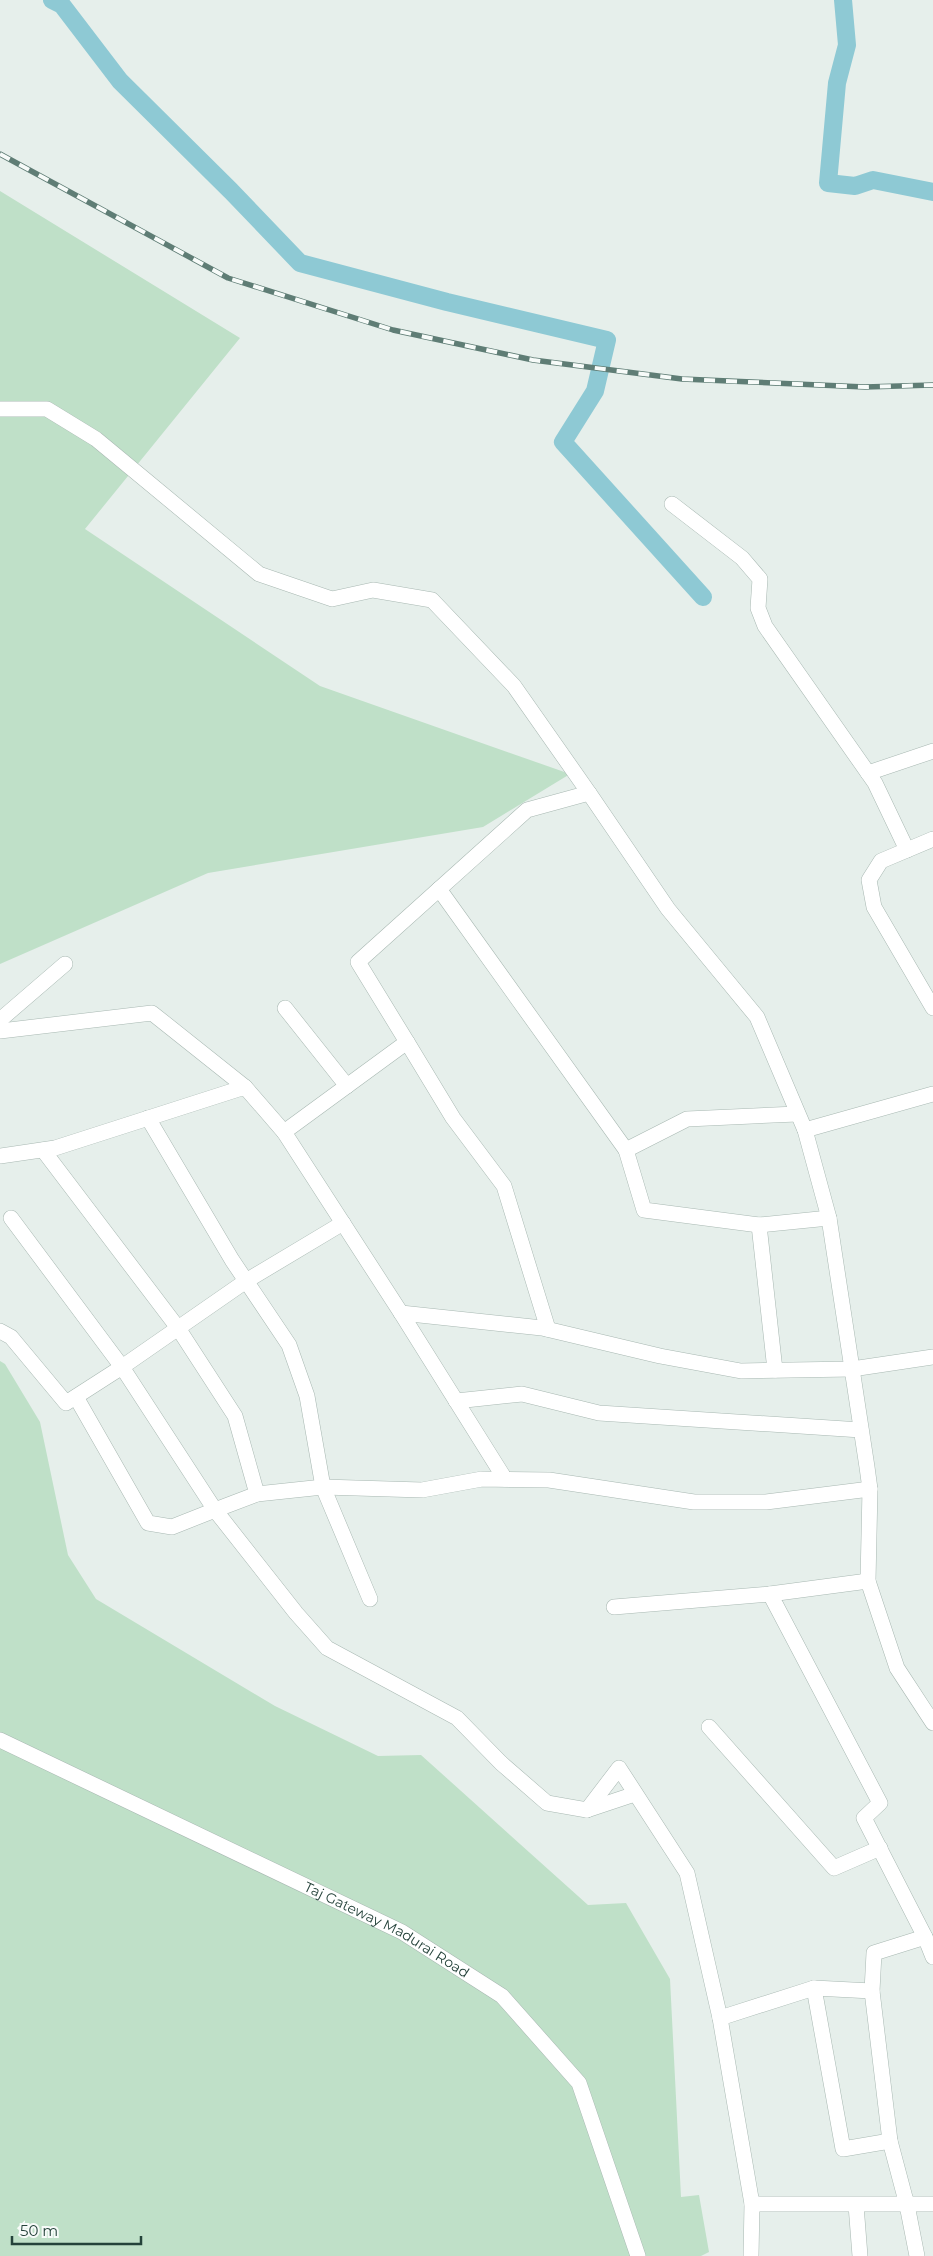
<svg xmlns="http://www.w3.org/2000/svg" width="933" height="2256" font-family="Montserrat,sans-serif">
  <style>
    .green { fill: #bfe0c8 }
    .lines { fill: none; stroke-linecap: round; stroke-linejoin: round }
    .canal { stroke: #8ec9d4; stroke-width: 18 }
    .minor-casing { stroke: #a8b8b2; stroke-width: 16 }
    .tertiary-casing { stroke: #a8b8b2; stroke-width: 16 }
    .minor { stroke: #fff; stroke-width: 15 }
    .tertiary { stroke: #fff; stroke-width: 15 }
    .rail-casing { stroke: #5f7d75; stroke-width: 5.5 }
    .rail { stroke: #f7fbf9; stroke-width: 4; stroke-dasharray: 11; stroke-linecap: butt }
    .labels { text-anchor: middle; stroke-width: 4.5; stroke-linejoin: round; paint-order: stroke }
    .street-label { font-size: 14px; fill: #24423a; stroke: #f7fbf9 }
  </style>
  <rect width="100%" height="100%" fill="#e6efeb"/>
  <!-- green -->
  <g class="green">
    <path d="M0 191 240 338 85 529 320 686 570 774 483 827 208 873 0 964Z"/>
    <path d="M0 1361 5 1364 40 1422 68 1555 96 1599 275 1706 378 1756 421 1755 588 1905 626 1903 670 1979 681 2197 699 2195 709 2252 701 2256H0Z"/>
  </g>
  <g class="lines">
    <!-- canal -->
    <g class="canal">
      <path d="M52 0 62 5 120 81 231 191 300 263 447 302 607 340 595 391 563 442 703 597"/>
      <path d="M843 0 847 45 837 83 828 183 855 186 873 180 933 192"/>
    </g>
    <!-- minor casing -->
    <g class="minor-casing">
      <g id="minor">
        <path d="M0 409H47L96 439 259 574 332 599 373 590 432 600 514 686 589 793 527 810 358 962 407 1042 284 1132 245 1087 55 1148 0 1156"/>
        <path d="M672 504 742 558 760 579 758 608 765 626 875 783 907 850"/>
        <path d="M868 773 933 751"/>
        <path d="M933 839 881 861 869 880 874 907 933 1008"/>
        <path d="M439 889 626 1150"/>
        <path d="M285 1008 347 1086"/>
        <path d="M0 1020 65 964"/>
        <path d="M0 1031 152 1013 245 1087"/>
        <path d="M407 1042 453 1118 504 1186 548 1329"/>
        <path d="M148 1118 232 1260 289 1345 307 1396 323 1487 370 1599"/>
        <path d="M805 1130 933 1094"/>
        <path d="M284 1132 401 1313 505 1479"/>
        <path d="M43 1150 178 1328 235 1416 257 1494"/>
        <path d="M11 1218 122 1367 246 1281 343 1223"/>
        <path d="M759 1225 644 1210 626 1150 687 1119 797 1114"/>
        <path d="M401 1313 542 1328 660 1356 741 1371 852 1369 933 1357"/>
        <path d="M0 1331 11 1337 66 1403 122 1367 215 1510 257 1494 323 1487 422 1490 482 1479 549 1480 694 1502H766L870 1489"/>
        <path d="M775 1370 759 1225 829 1218"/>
        <path d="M76 1397 148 1523 172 1527 215 1510 296 1613 327 1648 457 1718 501 1763 547 1803 587 1810 635 1794"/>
        <path d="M456 1401 522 1394 599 1413 861 1430"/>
        <path d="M868 1581 770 1594 880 1803 864 1818 925 1937 933 1957"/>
        <path d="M614 1607 770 1594"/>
        <path d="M709 1727 834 1868 880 1848"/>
        <path id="s1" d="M0 1740 402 1932 502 1996 579 2083 638 2256"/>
        <path d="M587 1810 619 1768 687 1873 720 2018 752 2204 751 2256"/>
        <path d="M814 1988 843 2149 890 2141"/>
        <path d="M720 2018 814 1988 872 1991"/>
        <path d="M752 2204H933"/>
        <path d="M856 2205 860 2256"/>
        <path d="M917 2256 907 2205 890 2141 872 1991 874 1953 925 1937"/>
      </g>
    </g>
    <!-- tertiary casing -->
    <g class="tertiary-casing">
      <path id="tertiary" d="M589 793 668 909 757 1017 805 1130 829 1218 867 1467 870 1489 868 1581 897 1668 933 1723"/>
    </g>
    <!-- minor -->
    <use href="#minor" class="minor"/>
    <!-- tertiary -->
    <use href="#tertiary" class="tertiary"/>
    <!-- rail casing -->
    <g class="rail-casing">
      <path id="rail" d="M0 154 228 278 393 330 533 360 682 379 865 387 933 385"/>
    </g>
    <!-- rail -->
    <use href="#rail" class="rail"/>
  </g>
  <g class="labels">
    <!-- street labels -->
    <g class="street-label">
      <text dy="5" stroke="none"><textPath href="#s1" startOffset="431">Taj Gateway Madurai Road</textPath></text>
    </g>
  </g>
  <!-- scale -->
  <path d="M12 2236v8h129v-8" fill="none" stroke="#24423a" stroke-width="2.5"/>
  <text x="20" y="2236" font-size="15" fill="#24423a" stroke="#f7fbf9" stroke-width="4" paint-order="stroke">50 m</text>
</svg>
